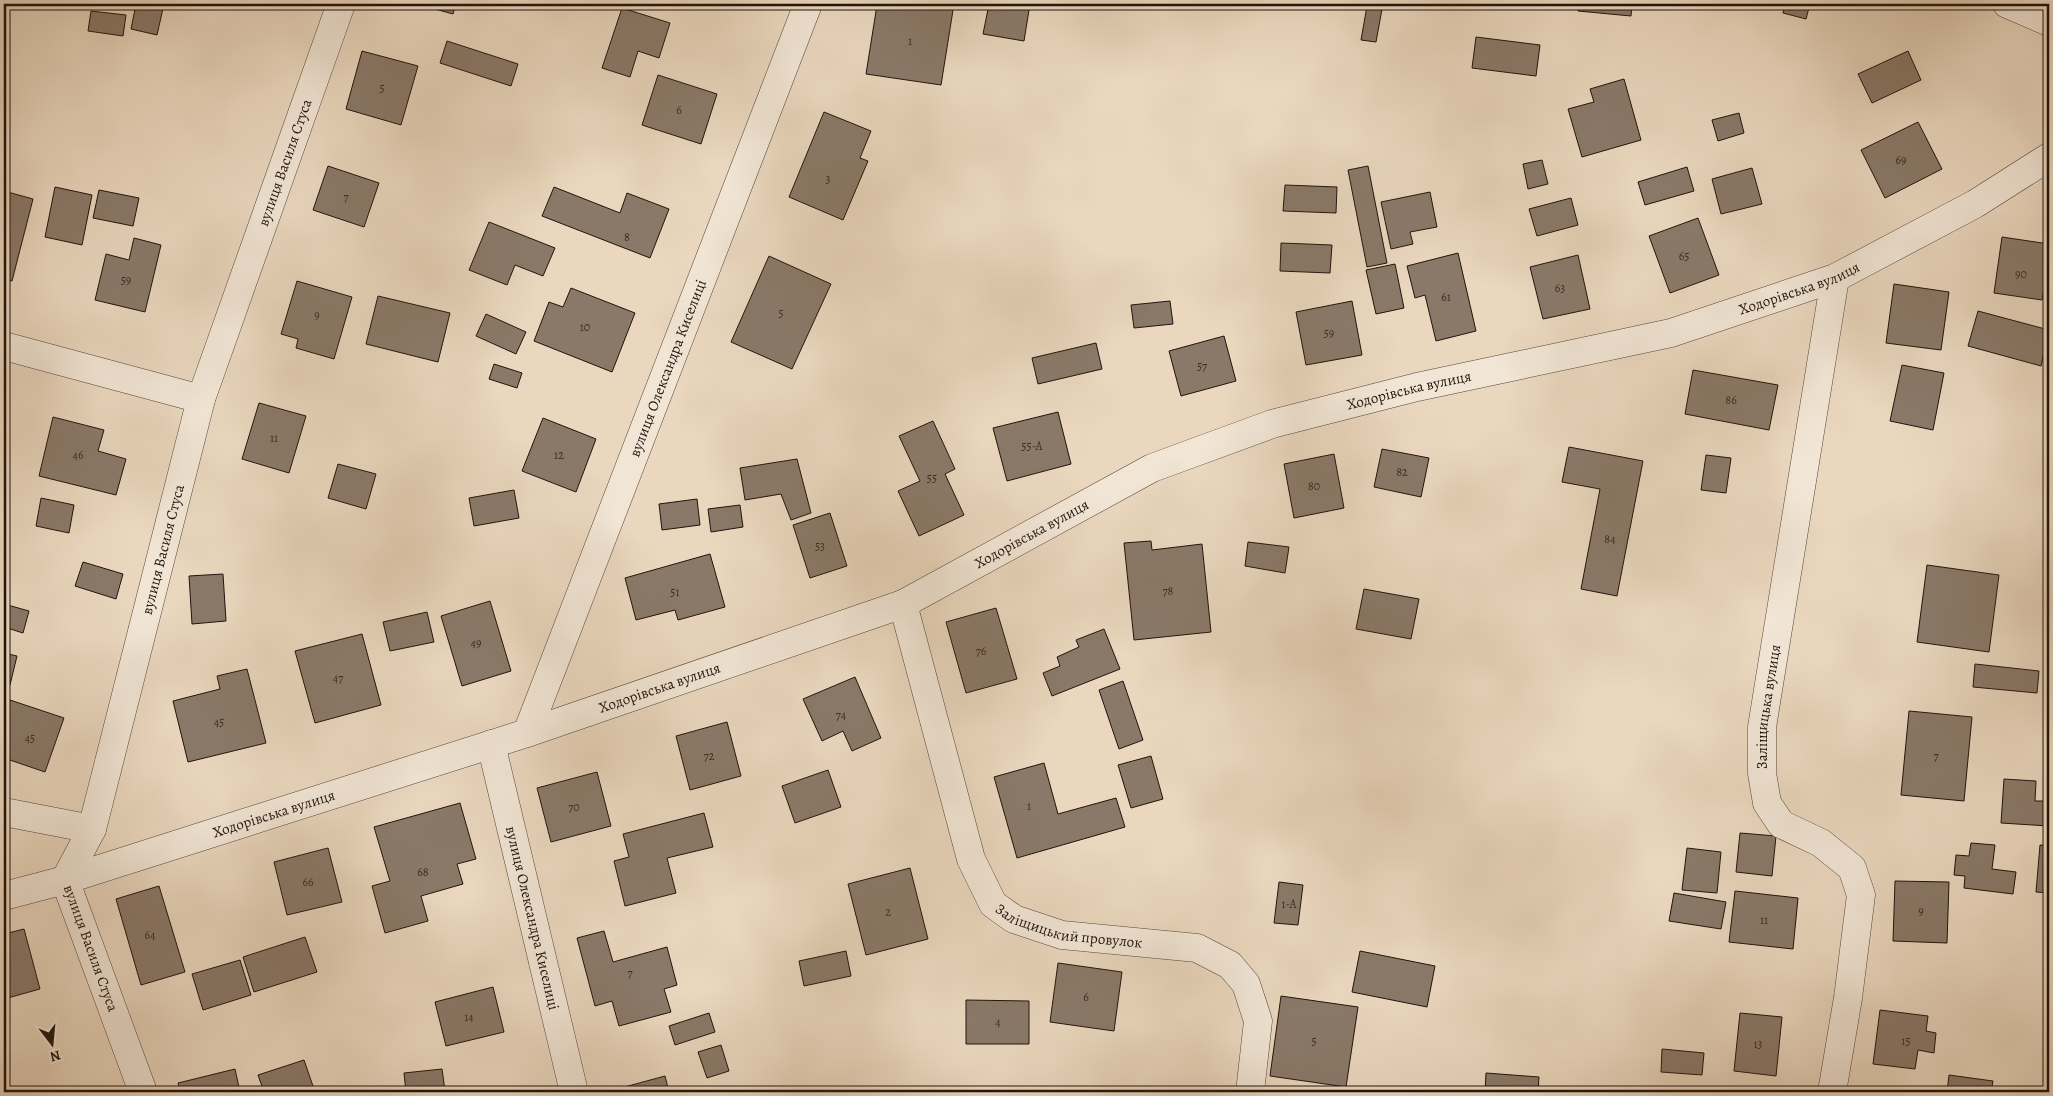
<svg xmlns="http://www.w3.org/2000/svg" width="2053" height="1096" font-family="Alegreya,serif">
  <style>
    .building { fill: #8a7969; stroke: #21130d }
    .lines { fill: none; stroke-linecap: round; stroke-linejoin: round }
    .minor-casing { stroke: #534439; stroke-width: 29 }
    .minor { stroke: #f1e5d5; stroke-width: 28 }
    .labels { text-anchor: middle; stroke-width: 5; stroke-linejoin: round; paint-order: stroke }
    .number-label { font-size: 12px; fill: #3b2c24 }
    .street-label { font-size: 15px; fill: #21130d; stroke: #f1e5d5 }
  </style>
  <rect width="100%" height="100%" fill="#ead7be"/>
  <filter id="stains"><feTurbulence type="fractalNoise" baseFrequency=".004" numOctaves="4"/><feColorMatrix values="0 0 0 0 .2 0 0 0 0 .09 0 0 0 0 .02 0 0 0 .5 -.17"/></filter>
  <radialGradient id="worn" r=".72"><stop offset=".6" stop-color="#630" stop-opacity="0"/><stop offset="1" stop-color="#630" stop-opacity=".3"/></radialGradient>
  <!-- building -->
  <g class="building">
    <path d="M136 4H164L157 35 131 29Z"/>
    <path d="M249 4H270L269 8Z"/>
    <path d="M417 4H456L453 14Z"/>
    <path d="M900 4H954L941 85 866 74 877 5 899 8Z"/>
    <path d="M989 4H1030L1024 41 983 34Z"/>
    <path d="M1578 4H1632L1631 16 1578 11Z"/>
    <path d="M1785 4H1810L1806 19 1783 13Z"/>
    <path d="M1367 6 1382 9 1376 42 1361 40Z"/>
    <path d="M622 8 670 23 659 58 638 51 630 77 602 68Z"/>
    <path d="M91 11 126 15 123 36 88 31Z"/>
    <path d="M1476 37 1540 45 1536 76 1472 68Z"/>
    <path d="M447 41 518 64 511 86 440 63Z"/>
    <path d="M362 51 418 66 401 125 346 109Z"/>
    <path d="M1908 51 1921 80 1872 103 1858 74Z"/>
    <path d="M658 75 717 94 701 144 642 125Z"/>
    <path d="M1624 79 1641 140 1582 157 1568 109 1594 102 1590 89Z"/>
    <path d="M824 112 871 131 860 158 868 161 843 220 789 197Z"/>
    <path d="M1739 113 1744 133 1718 141 1712 120Z"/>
    <path d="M1918 122 1942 169 1885 198 1861 150Z"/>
    <path d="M1542 160 1548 184 1528 189 1523 164Z"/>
    <path d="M328 166 379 183 364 227 313 210Z"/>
    <path d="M1368 166 1387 263 1367 267 1348 170Z"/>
    <path d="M1687 167 1694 191 1645 205 1638 182Z"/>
    <path d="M1752 168 1762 204 1721 214 1712 179Z"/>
    <path d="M1285 185 1337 187 1336 213 1283 211Z"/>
    <path d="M55 187 92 195 82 245 45 237Z"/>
    <path d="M554 187 620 213 627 193 669 209 650 258 542 216Z"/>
    <path d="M99 190 139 198 133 226 93 218Z"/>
    <path d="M4 191 33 199 12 281 4 279Z"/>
    <path d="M1430 192 1437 227 1410 232 1413 244 1391 249 1381 202Z"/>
    <path d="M1571 198 1578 225 1537 236 1529 209Z"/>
    <path d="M1698 218 1719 275 1670 293 1649 236Z"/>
    <path d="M489 222 555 248 543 276 515 265 507 285 469 270Z"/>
    <path d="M2002 237 2049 244V256L2042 300 1994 293Z"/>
    <path d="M134 238 161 245 145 312 95 300 106 254 129 260Z"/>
    <path d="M1281 243 1332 245 1330 273 1280 271Z"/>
    <path d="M1458 253 1476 331 1436 341 1425 295 1415 298 1407 266Z"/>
    <path d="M1578 255 1590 309 1543 319 1530 267Z"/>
    <path d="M769 256 831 284 792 369 731 342Z"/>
    <path d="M1395 264 1404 308 1376 314 1366 270Z"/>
    <path d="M297 281 352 297 334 359 296 348 298 339 281 334Z"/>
    <path d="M1894 284 1949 292 1941 350 1886 343Z"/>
    <path d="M571 288 635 313 612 372 534 341 549 302 563 307Z"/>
    <path d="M378 296 450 313 438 362 366 344Z"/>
    <path d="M1170 301 1173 324 1134 328 1131 305Z"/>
    <path d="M1352 301 1362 355 1306 365 1296 312Z"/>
    <path d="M1978 311 2049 330 2041 366 1968 346Z"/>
    <path d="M486 314 526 332 516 354 476 336Z"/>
    <path d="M1224 336 1236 381 1181 396 1169 351Z"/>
    <path d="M1096 343 1102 369 1038 384 1032 358Z"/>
    <path d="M494 364 522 373 517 388 489 379Z"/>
    <path d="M1902 365 1944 373 1933 430 1890 421Z"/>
    <path d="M1693 370 1778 385 1769 430 1685 414Z"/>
    <path d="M259 403 306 416 289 473 242 459Z"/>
    <path d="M1058 412 1071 464 1007 481 993 428Z"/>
    <path d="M53 417 104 430 98 451 126 459 116 495 39 476Z"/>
    <path d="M543 418 596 439 576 492 522 471Z"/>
    <path d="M933 421 955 469 945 474 964 515 919 536 898 491 920 481 899 436Z"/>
    <path d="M1569 447 1643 461 1617 596 1581 589 1600 489 1562 482Z"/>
    <path d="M1382 449 1429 458 1421 497 1374 487Z"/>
    <path d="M1334 454 1344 508 1294 518 1284 464Z"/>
    <path d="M1706 455 1731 458 1726 493 1701 490Z"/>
    <path d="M797 459 811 513 791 520 781 494 745 500 740 468Z"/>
    <path d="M338 464 376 474 366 509 328 498Z"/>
    <path d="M514 490 519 518 474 526 469 498Z"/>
    <path d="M41 498 74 505 69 533 36 526Z"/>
    <path d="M697 499 700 525 662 530 659 504Z"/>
    <path d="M740 505 743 527 711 532 708 509Z"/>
    <path d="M830 513 847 566 810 578 793 525Z"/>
    <path d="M1151 541 1152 550 1202 544 1211 632 1134 640 1124 543Z"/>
    <path d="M1248 542 1289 547 1285 573 1245 566Z"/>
    <path d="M710 554 725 607 678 620 675 610 636 620 625 578Z"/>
    <path d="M83 562 123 574 116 599 75 586Z"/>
    <path d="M1927 565 1999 575 1989 652 1917 642Z"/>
    <path d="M223 574 226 621 192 624 189 576Z"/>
    <path d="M1364 589 1419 599 1411 639 1356 629Z"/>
    <path d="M490 601 511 671 462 686 441 616Z"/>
    <path d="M4 604 29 611 23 633 4 627Z"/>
    <path d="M996 608 1017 679 966 693 946 622Z"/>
    <path d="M427 612 434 642 390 651 383 622Z"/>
    <path d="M1104 629 1120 669 1052 696 1043 673 1060 666 1057 657 1079 647 1076 640Z"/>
    <path d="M362 634 381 705 315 723 295 651Z"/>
    <path d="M4 653 17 656 10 685 4 684Z"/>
    <path d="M1975 664 2039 671 2037 693 1973 687Z"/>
    <path d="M247 669 266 743 188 762 173 701 220 689 217 676Z"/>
    <path d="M855 677 881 738 852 751 843 731 822 741 803 699Z"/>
    <path d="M1123 681 1143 740 1119 749 1099 690Z"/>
    <path d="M10 700 64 718 45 772 4 758V718Z"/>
    <path d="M1909 711 1972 717 1964 801 1901 795Z"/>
    <path d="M727 722 741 776 690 790 676 736Z"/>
    <path d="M1151 756 1163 799 1131 808 1118 765Z"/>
    <path d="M1044 763 1058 814 1116 798 1125 827 1017 858 994 777Z"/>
    <path d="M828 770 841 807 795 823 782 786Z"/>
    <path d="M597 772 611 826 551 842 537 788Z"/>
    <path d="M2004 779 2036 781 2035 801H2049V826L2001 823Z"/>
    <path d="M460 803 476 859 457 864 463 884 421 896 428 921 385 933 372 886 390 881 374 827Z"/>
    <path d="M704 813 713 847 667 858 676 893 625 906 614 861 629 857 623 834Z"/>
    <path d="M1740 833 1776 836 1772 876 1736 872Z"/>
    <path d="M1971 843 1995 845 1992 869 2016 872 2013 894 1964 888 1965 876 1954 875 1956 855 1969 856Z"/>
    <path d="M2040 845 2049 846V893L2036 892Z"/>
    <path d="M328 848 342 902 287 915 274 862Z"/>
    <path d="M1687 848 1721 852 1717 893 1682 890Z"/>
    <path d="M910 868 928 939 866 955 848 884Z"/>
    <path d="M1895 881 1949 882 1947 943 1893 941Z"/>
    <path d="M1279 882 1303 885 1298 925 1274 923Z"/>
    <path d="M159 886 185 972 141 985 116 899Z"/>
    <path d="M1735 891 1798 898 1793 949 1729 942Z"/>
    <path d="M1674 893 1726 902 1721 929 1669 921Z"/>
    <path d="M24 929 40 989 4 999V934Z"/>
    <path d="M604 931 613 962 667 947 677 985 664 989 671 1012 619 1026 612 1001 595 1006 577 938Z"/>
    <path d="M305 937 317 972 254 992 243 957Z"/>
    <path d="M846 951 851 976 804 986 799 961Z"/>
    <path d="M1360 951 1435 966 1427 1007 1352 992Z"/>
    <path d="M240 960 251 995 203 1010 192 974Z"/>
    <path d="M1058 963 1122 972 1114 1031 1050 1022Z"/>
    <path d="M493 987 504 1032 446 1046 435 1002Z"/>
    <path d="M1281 996 1358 1007 1346 1087 1270 1076Z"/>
    <path d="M966 1000 1029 1001V1044H966Z"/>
    <path d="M1880 1010 1928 1016 1926 1031 1936 1033 1934 1053 1918 1050 1915 1069 1873 1064Z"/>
    <path d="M709 1013 715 1032 675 1045 669 1026Z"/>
    <path d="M1740 1013 1782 1017 1776 1076 1734 1071Z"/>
    <path d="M721 1045 729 1071 707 1078 698 1052Z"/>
    <path d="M1662 1049 1704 1053 1702 1075 1661 1072Z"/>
    <path d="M304 1060 315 1092H264L258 1075Z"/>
    <path d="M235 1069 240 1092H180L178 1083Z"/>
    <path d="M442 1069 445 1091 406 1092 404 1073Z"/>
    <path d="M1486 1073 1539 1077 1538 1092H1485Z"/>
    <path d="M1949 1075 1993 1081 1991 1092H1947Z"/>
    <path d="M665 1076 669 1092H618L617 1089Z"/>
    <path d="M1183 1089 1204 1092H1183Z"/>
  </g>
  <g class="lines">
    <!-- minor casing -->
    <g class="minor-casing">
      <g id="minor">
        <path d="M2007 4 2049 22"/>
        <path d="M4 346 201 399"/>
        <path id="s1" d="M903 604 971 859 993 904 1014 919 1062 935 1197 948 1230 965 1246 984 1258 1021 1250 1092"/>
        <path id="s2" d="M527 733 808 4"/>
        <path id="s3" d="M491 744 574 1092"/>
        <path d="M4 812 92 829"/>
        <path id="s4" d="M4 896 65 880 527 733 903 604 1152 468 1272 424 1417 387 1671 333 1835 278 1975 204 2049 157"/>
        <path id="s5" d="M143 1092 65 880 92 829 201 399 341 4"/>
        <path id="s6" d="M1832 1092 1848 998 1861 895 1852 868 1821 843 1781 824 1767 803 1762 773V727L1835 278"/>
      </g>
    </g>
    <!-- minor -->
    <use href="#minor" class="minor"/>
  </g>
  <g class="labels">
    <!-- number labels -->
    <g class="number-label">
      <text x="910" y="45">1</text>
      <text x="382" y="92">5</text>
      <text x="679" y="114">6</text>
      <text x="1901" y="164">69</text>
      <text x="828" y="183">3</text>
      <text x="346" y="201">7</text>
      <text x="627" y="241">8</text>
      <text x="1684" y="260">65</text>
      <text x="2021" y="278">90</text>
      <text x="126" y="284">59</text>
      <text x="1560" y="292">63</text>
      <text x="1446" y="301">61</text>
      <text x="781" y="317">5</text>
      <text x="317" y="319">9</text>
      <text x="585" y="331">10</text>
      <text x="1329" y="337">59</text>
      <text x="1202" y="370">57</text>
      <text x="1731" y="404">86</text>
      <text x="274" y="442">11</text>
      <text x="1032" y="450">55-А</text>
      <text x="78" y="459">46</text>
      <text x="559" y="459">12</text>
      <text x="1402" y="476">82</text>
      <text x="932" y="482">55</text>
      <text x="1314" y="490">80</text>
      <text x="1610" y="543">84</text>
      <text x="820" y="550">53</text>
      <text x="1168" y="595">78</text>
      <text x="675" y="596">51</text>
      <text x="476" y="647">49</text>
      <text x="981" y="655">76</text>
      <text x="338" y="682">47</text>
      <text x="841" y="719">74</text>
      <text x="219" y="726">45</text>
      <text x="30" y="742">45</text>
      <text x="709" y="760">72</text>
      <text x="1936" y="760">7</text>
      <text x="1029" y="810">1</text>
      <text x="574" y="811">70</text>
      <text x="423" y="876">68</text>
      <text x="308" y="886">66</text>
      <text x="1289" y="908">1-А</text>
      <text x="1921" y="915">9</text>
      <text x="888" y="916">2</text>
      <text x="1764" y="924">11</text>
      <text x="150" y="939">64</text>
      <text x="630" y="977">7</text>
      <text x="1086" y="1001">6</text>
      <text x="469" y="1021">14</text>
      <text x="998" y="1026">4</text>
      <text x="1314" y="1045">5</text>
      <text x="1906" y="1045">15</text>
      <text x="1758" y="1048">13</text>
    </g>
    <!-- street labels -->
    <g class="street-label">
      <text dy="5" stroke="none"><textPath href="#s5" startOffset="978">вулиця Василя Стуса</textPath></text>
      <text dy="5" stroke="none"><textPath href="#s4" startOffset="1902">Ходорівська вулиця</textPath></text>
      <text dy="5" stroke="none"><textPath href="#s2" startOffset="391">вулиця Олександра Киселиці</textPath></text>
      <text dy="5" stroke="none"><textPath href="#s4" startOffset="1498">Ходорівська вулиця</textPath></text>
      <text dy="5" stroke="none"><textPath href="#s4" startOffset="1092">Ходорівська вулиця</textPath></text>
      <text dy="5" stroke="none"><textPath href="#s5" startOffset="572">вулиця Василя Стуса</textPath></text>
      <text dy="5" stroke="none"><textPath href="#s4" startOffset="688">Ходорівська вулиця</textPath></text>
      <text dy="5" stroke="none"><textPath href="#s6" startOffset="434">Заліщицька вулиця</textPath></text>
      <text dy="5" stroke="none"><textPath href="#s4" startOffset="282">Ходорівська вулиця</textPath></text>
      <text dy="5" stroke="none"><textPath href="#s3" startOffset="179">вулиця Олександра Киселиці</textPath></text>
      <text dy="5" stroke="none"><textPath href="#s1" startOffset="395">Заліщицький провулок</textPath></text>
      <text transform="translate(91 948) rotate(70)" y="5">вулиця Василя Стуса</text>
    </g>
  </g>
  <!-- margin -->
  <rect width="2053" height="1096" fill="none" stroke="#ead7be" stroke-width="20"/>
  <rect x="5" y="5" width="2043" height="1086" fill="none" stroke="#21130d" stroke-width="2.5"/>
  <rect x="10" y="10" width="2033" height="1076" fill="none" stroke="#21130d"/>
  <!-- north arrow -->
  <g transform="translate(52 1044) rotate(164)" stroke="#f1e5d5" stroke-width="4" paint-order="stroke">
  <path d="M0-4L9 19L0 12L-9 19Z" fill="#21130d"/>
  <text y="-8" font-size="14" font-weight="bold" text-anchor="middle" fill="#21130d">N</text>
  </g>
  <rect width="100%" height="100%" filter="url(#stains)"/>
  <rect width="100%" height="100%" fill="url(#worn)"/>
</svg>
